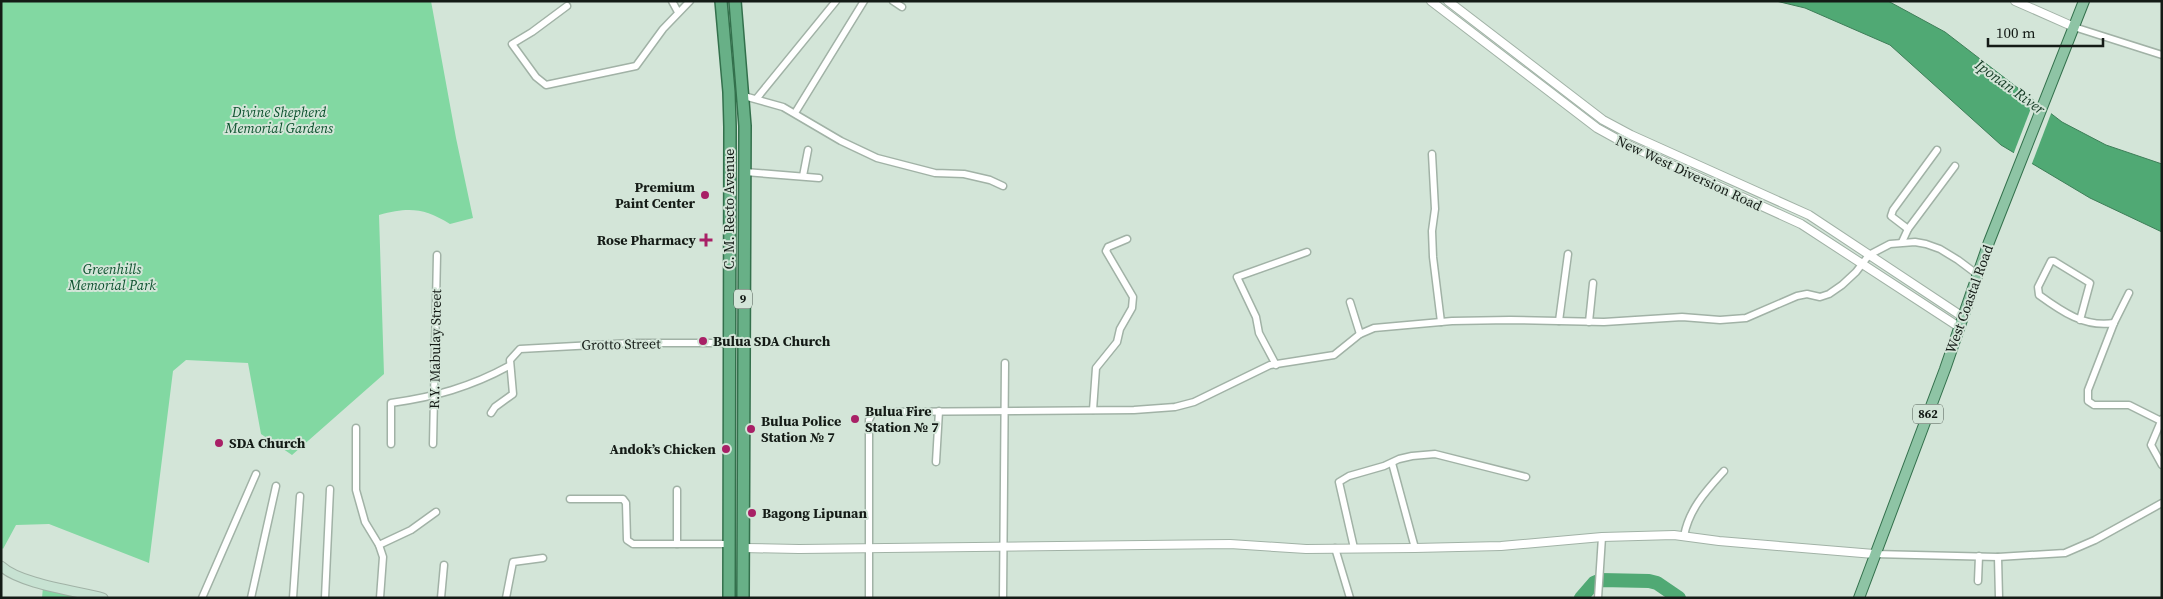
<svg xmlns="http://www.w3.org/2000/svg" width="2163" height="599" font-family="'Source Serif 4',serif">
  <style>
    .green { fill: #82d8a2 }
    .water { fill: #50a974; stroke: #3e7e58 }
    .pier { fill: #d3e5d8 }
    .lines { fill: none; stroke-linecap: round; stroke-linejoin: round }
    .river { stroke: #50a974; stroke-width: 14 }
    .minor-casing { stroke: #a1b2a6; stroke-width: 9 }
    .tertiary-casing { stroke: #a1b2a6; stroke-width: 10 }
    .secondary-casing { stroke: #a1b2a6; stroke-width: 11 }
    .primary-casing { stroke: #33704c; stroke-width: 12 }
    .trunk-casing { stroke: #33704c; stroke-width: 14 }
    .minor { stroke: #fff; stroke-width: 6 }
    .tertiary { stroke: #fff; stroke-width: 8 }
    .secondary { stroke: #c7e2d2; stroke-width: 9 }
    .primary { stroke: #8ec4a5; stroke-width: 10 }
    .trunk { stroke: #68b087; stroke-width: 11 }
    .poi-dot { fill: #a82066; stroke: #d3e5d8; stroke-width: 2 }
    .labels { text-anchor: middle; stroke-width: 4; stroke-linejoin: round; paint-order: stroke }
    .shield { fill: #d3e5d8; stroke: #4d5850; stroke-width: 1 }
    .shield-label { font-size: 12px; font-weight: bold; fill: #141b16 }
    .park-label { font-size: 14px; font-style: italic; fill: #0d522f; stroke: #d3e5d8 }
    .street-label { font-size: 14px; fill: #141b16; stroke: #d3e5d8 }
    .poi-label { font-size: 14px; font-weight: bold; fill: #141b16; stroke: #d3e5d8; text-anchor: start }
    .water-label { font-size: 15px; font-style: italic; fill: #153b25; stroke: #d3e5d8 }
  </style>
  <rect width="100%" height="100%" fill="#d3e5d8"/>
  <!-- green -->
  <g class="green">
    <path d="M1 1H431L456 138 473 218 450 224C424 208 409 207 379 215L384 374 292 455 261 434 248 363 186 360 173 371 149 563 49 524 16 525 3 549 1 547Z"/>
    <path d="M43 587 80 598H42Z"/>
  </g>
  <!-- water -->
  <path class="water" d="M1776 1H1888L1945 32 2062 122 2106 145 2162 164V232L2090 198 2001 145 1890 45 1805 8Z"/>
  <!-- pier -->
  <path class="pier" d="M2035 98 2052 111 2031 166 2013 155Z"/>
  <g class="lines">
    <!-- river -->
    <path class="river" d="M1581 598 1594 583 1601 580 1649 581 1657 583 1679 598"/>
    <!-- minor casing -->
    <g class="minor-casing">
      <g id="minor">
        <path d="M672 1 678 12"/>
        <path d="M893 1 902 7"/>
        <path d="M567 6 532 32 512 44 536 77 546 85 636 66 663 29 690 1"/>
        <path d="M2074 27 2162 55"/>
        <path d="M744 96 783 107 841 141 877 158 935 173 964 174 990 180 1003 186"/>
        <path d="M757 98 836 1"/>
        <path d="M795 113 864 1"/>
        <path d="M1432 154 1435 209 1432 231 1433 257 1441 322"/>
        <path d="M745 172 819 178"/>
        <path d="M803 176 808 150"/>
        <path d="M1908 229 1891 216 1893 210 1937 150"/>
        <path d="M1902 242 1908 229 1955 166"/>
        <path d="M2129 293 2114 323 2088 390V401L2094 405H2129L2161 421"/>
        <path d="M1350 302 1360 334"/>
        <path d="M2080 320 2090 283 2054 261H2051L2038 287 2039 295C2061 311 2085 328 2114 323"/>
        <path d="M1559 321 1568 254"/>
        <path d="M1589 322 1593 283"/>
        <path d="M1276 365 1259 333 1256 317 1237 277 1307 252"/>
        <path d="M1093 410 1096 368 1117 342 1120 329 1132 308 1133 297 1106 251 1108 247 1127 239"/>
        <path d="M491 413 495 407 513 394 510 360 520 349 631 343H743"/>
        <path d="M2162 419 2151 445 2162 465"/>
        <path d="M356 428V490L365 522 379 545 383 557 380 598"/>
        <path d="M391 444V403C434 397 471 387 509 366"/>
        <path d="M433 444 437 255"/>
        <path d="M936 462 939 411"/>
        <path d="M1392 463 1415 548"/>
        <path d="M677 490V544"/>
        <path d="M570 499H623L626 503 627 540 633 544H729"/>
        <path d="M1684 536C1689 509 1706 491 1724 471"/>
        <path d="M379 545 411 530 436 512"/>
        <path d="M1335 548 1350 598"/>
        <path d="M1354 548 1339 482 1349 476 1384 466 1399 459 1412 456 1435 454 1526 477"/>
        <path d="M1874 554 1998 557 2065 553 2095 540 2162 503"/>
        <path d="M1998 557 1999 598"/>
        <path d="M1978 581 1979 556"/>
        <path d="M202 598 256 474"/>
        <path d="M251 598 276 486"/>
        <path d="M293 598 300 496"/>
        <path d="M325 598 330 489"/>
        <path d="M441 598 444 565"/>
        <path d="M506 598 513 562 543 558"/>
        <path d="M869 598V420L873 412 1134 410 1175 407 1194 402 1270 365 1334 355 1360 334 1374 328 1452 321 1510 320 1604 322 1682 317 1720 320 1746 318 1797 296 1807 294 1820 297 1829 294 1842 285 1856 272 1869 255 1890 244 1915 242 1926 244 1940 249 1958 260 1978 275"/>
        <path d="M1003 598 1005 363"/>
        <path d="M1598 598 1602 537"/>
      </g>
    </g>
    <!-- tertiary casing -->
    <g class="tertiary-casing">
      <g id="tertiary">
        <path d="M1431 1 1597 128 1626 144 1801 224 1959 327"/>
        <path d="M1448 1 1603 120 1631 135 1809 215 1963 317"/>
        <path d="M2015 1 2074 27"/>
        <path d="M743 548 799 549 1230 544 1306 549 1415 548 1501 546 1602 537 1674 535 1719 541 1874 554"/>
      </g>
    </g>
    <!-- secondary casing -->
    <g class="secondary-casing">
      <path id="secondary" d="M1 566C20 584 77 591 103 598"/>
    </g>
    <!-- primary casing -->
    <g class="primary-casing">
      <path id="primary" d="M1859 598 1945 369 1989 242 2084 1"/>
    </g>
    <!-- trunk casing -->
    <g class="trunk-casing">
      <g id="trunk">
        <path d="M721 1 729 92 730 127 729 598"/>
        <path d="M735 1 745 126 743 598"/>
      </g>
    </g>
    <!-- minor -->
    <use href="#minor" class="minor"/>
    <!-- tertiary -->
    <use href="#tertiary" class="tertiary"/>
    <!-- secondary -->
    <use href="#secondary" class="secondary"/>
    <!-- primary -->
    <use href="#primary" class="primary"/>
    <!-- trunk -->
    <use href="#trunk" class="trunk"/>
  </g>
  <!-- markers -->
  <g class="poi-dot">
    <circle cx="705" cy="195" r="5"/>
    <path d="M703.5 232.5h5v5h5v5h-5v5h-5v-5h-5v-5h5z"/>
    <circle cx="703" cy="341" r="5"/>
    <circle cx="855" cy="419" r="5"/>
    <circle cx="751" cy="429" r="5"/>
    <circle cx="219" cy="443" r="5"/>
    <circle cx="726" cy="449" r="5"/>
    <circle cx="752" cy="513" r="5"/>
  </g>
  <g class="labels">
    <!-- shield labels -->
    <g class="shield">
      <rect x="734" y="289.5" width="18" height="19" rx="4"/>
      <rect x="1913" y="404.5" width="30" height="19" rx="4"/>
    </g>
    <g class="shield-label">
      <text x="743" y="303">9</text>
      <text x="1928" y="418">862</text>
    </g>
    <!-- park labels -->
    <g class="park-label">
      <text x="279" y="117">Divine Shepherd<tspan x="279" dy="16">Memorial Gardens</tspan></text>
      <text x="112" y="274">Greenhills<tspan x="112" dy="16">Memorial Park</tspan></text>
    </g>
    <!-- street labels -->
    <g class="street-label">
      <text transform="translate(1689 173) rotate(25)" y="5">New West Diversion Road</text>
      <text transform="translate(729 209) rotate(-90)" y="5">C. M. Recto Avenue</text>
      <text transform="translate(1969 299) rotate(-70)" y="5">West Coastal Road</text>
      <text transform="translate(621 344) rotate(-1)" y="5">Grotto Street</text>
      <text transform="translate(435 349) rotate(-89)" y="5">R.Y. Mabulay Street</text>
    </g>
    <!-- poi labels -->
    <g class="poi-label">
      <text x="695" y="192" text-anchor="end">Premium<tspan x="695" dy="16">Paint Center</tspan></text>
      <text x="696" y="245" text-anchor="end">Rose Pharmacy</text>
      <text x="713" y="346">Bulua SDA Church</text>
      <text x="865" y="416">Bulua Fire<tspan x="865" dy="16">Station № 7</tspan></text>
      <text x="761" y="426">Bulua Police<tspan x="761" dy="16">Station № 7</tspan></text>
      <text x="229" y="448">SDA Church</text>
      <text x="716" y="454" text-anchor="end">Andok’s Chicken</text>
      <text x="762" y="518">Bagong Lipunan</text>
    </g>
    <!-- water labels -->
    <g class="water-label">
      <text transform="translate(2010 87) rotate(36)" y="5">Iponan River</text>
    </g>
  </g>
  <!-- border -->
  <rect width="2163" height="599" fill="none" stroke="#141b16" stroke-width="5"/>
  <!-- scale -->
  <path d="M1988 38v8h115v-8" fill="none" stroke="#141b16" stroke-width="2.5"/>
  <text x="1996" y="38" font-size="15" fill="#141b16" stroke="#d3e5d8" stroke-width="4" paint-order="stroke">100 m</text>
</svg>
